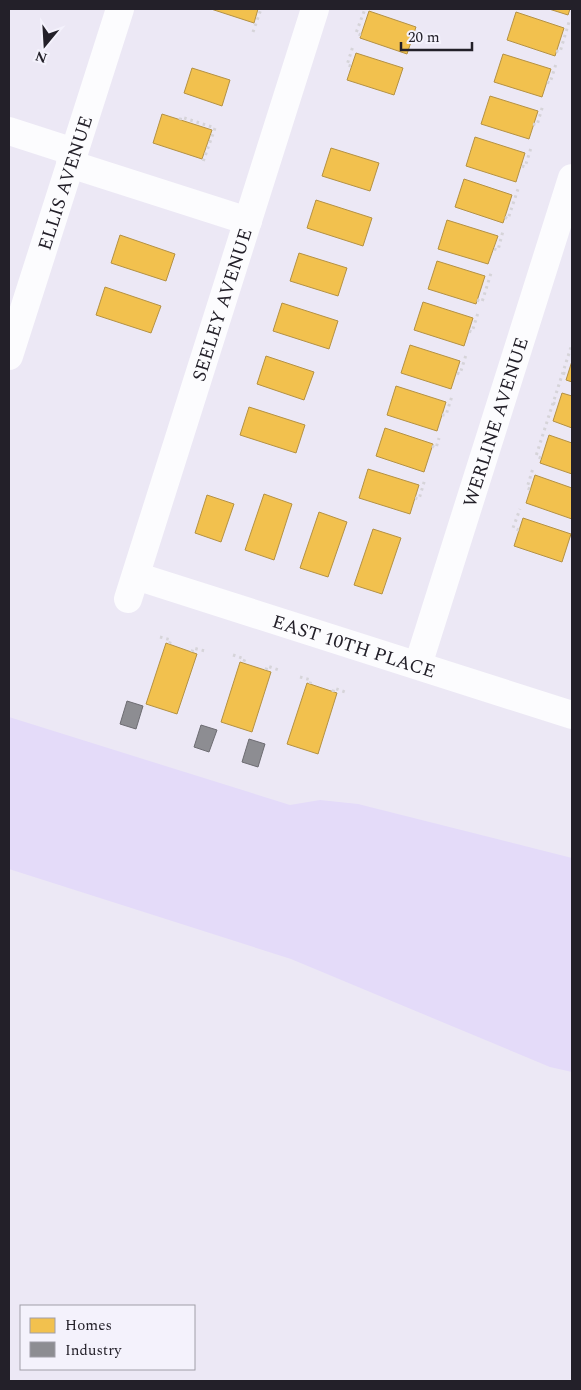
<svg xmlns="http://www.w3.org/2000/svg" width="581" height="1390" font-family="Spectral,serif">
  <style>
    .green { fill: #e4dbf9 }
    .homes { fill: #f2c14e; stroke: #b49143 }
    .industry { fill: #8d8d92; stroke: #6d6c72 }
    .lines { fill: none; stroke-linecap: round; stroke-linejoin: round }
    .path { stroke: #d6d4d9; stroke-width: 3; stroke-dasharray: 2.5 4; stroke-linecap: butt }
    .minor { stroke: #fcfcfe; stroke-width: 28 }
    .labels { text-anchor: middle; stroke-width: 5; stroke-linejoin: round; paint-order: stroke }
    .street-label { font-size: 19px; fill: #232029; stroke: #f4f2fc }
  </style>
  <rect width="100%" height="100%" fill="#ece8f5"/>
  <!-- green -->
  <path class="green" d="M9 717 290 805 320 800 358 804 572 858V1072L550 1067 291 959 9 869Z"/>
  <!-- homes -->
  <g class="homes">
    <path d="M211 9H258L254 23Z"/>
    <path d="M549 9H570L568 15Z"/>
    <path d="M369 11 416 27 407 54 360 38Z"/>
    <path d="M516 12 564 28 555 56 507 40Z"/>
    <path d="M356 53 403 68 394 95 347 80Z"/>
    <path d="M503 54 551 69 542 97 494 82Z"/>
    <path d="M192 68 230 80 222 106 184 93Z"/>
    <path d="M490 96 538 111 529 139 481 124Z"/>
    <path d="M162 114 212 130 202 159 153 143Z"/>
    <path d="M475 137 525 153 516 182 466 166Z"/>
    <path d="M331 148 379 163 370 191 322 176Z"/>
    <path d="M464 179 512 195 503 223 455 207Z"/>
    <path d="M316 200 372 218 363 246 307 228Z"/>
    <path d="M447 220 498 236 488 264 438 249Z"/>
    <path d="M120 235 175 254 166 281 111 263Z"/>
    <path d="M299 253 347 268 338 296 290 281Z"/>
    <path d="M437 261 485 276 476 304 428 289Z"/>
    <path d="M105 287 161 306 151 333 96 315Z"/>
    <path d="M423 302 473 318 464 346 414 330Z"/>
    <path d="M282 303 338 321 329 349 273 331Z"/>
    <path d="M410 345 460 361 451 389 401 373Z"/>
    <path d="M266 356 314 372 304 400 257 384Z"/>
    <path d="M572 361V382L566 380Z"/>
    <path d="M396 386 446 402 437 431 387 415Z"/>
    <path d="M562 393 572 396V428L553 421Z"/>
    <path d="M249 407 305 425 296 453 240 435Z"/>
    <path d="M385 428 433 444 424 472 376 456Z"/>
    <path d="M549 435 572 443V474L540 463Z"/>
    <path d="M368 469 419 485 410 514 359 498Z"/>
    <path d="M535 475 572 488V519L526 503Z"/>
    <path d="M264 494 292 504 274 560 245 550Z"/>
    <path d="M207 495 234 504 221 542 195 533Z"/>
    <path d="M319 512 347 522 328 577 300 568Z"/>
    <path d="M523 518 571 534 562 562 514 546Z"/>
    <path d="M373 529 401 538 382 594 354 585Z"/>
    <path d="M166 643 197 654 177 714 146 704Z"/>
    <path d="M240 662 271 672 252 732 221 722Z"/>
    <path d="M307 683 337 693 318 754 287 744Z"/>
  </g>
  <!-- industry -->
  <g class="industry">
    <path d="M127 701 143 706 136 729 120 724Z"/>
    <path d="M201 725 217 730 209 752 194 747Z"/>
    <path d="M249 739 265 744 258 767 242 762Z"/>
  </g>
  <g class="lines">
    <!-- path -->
    <g class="path">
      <path d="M253 32 261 9"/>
      <path d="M361 35 356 33 365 9"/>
      <path d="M556 51 560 52 569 22"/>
      <path d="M351 66 347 65 353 46"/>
      <path d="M547 82 550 83 556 64"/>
      <path d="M180 120 181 117 215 128 203 162"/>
      <path d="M533 124 537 125 543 105"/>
      <path d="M522 166 525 167 531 148"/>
      <path d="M505 217 508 219 518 189"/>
      <path d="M494 249 498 250 503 231"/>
      <path d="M477 300 482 302 492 270"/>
      <path d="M469 331 472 332 478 313"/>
      <path d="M457 373 460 374 466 355"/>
      <path d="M563 373 568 375"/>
      <path d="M553 403 558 405"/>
      <path d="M442 415H446L452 396"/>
      <path d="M432 446 436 448 439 438"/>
      <path d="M541 458 536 456 572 344"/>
      <path d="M530 489 527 488 533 468"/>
      <path d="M415 498 419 499 425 479"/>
      <path d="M519 530 513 528 520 509"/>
      <path d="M160 637 171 640 169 645"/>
      <path d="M192 652 193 648 205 651"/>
      <path d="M233 655 245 659 243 663"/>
      <path d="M266 670 267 666 279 670"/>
      <path d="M300 677 311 680 310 684"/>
      <path d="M333 692 334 688 345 692"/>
    </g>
    <!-- minor -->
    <g class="minor">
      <path d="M9 131 74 152"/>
      <path d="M70 164 248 221"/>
      <path id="s1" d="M9 356 120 9"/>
      <path id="s2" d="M136 576 572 715"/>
      <path id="s3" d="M128 599 315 9"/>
      <path id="s4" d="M418 665 572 178"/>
    </g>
  </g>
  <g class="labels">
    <!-- street labels -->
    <g class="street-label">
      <text dy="7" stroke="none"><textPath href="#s1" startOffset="182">ELLIS AVENUE</textPath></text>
      <text dy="7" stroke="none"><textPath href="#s3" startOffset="309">SEELEY AVENUE</textPath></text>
      <text dy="7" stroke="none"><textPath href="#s4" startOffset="255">WERLINE AVENUE</textPath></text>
      <text dy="7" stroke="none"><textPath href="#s2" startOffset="229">EAST 10TH PLACE</textPath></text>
    </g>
  </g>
  <!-- border -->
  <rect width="581" height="1390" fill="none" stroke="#232029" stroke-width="20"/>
  <!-- legend -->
  <rect x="20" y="1305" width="175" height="65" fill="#f4f2fc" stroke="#a09ea8"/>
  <rect x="30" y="1318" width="25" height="15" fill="#f2c14e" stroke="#a09ea8"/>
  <text x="65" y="1330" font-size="15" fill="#232029">Homes</text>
  <rect x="30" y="1342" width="25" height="15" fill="#8d8d92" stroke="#a09ea8"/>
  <text x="65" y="1355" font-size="15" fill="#232029">Industry</text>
  <!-- north arrow -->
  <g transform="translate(45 45) rotate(198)" stroke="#f4f2fc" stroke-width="4" paint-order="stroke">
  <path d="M0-4L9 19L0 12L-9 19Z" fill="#232029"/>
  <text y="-8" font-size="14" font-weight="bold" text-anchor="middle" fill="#232029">N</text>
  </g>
  <!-- scale -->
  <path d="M401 42v8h71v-8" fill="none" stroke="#232029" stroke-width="2.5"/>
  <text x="408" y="42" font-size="15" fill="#232029" stroke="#f4f2fc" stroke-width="4" paint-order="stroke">20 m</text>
</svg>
